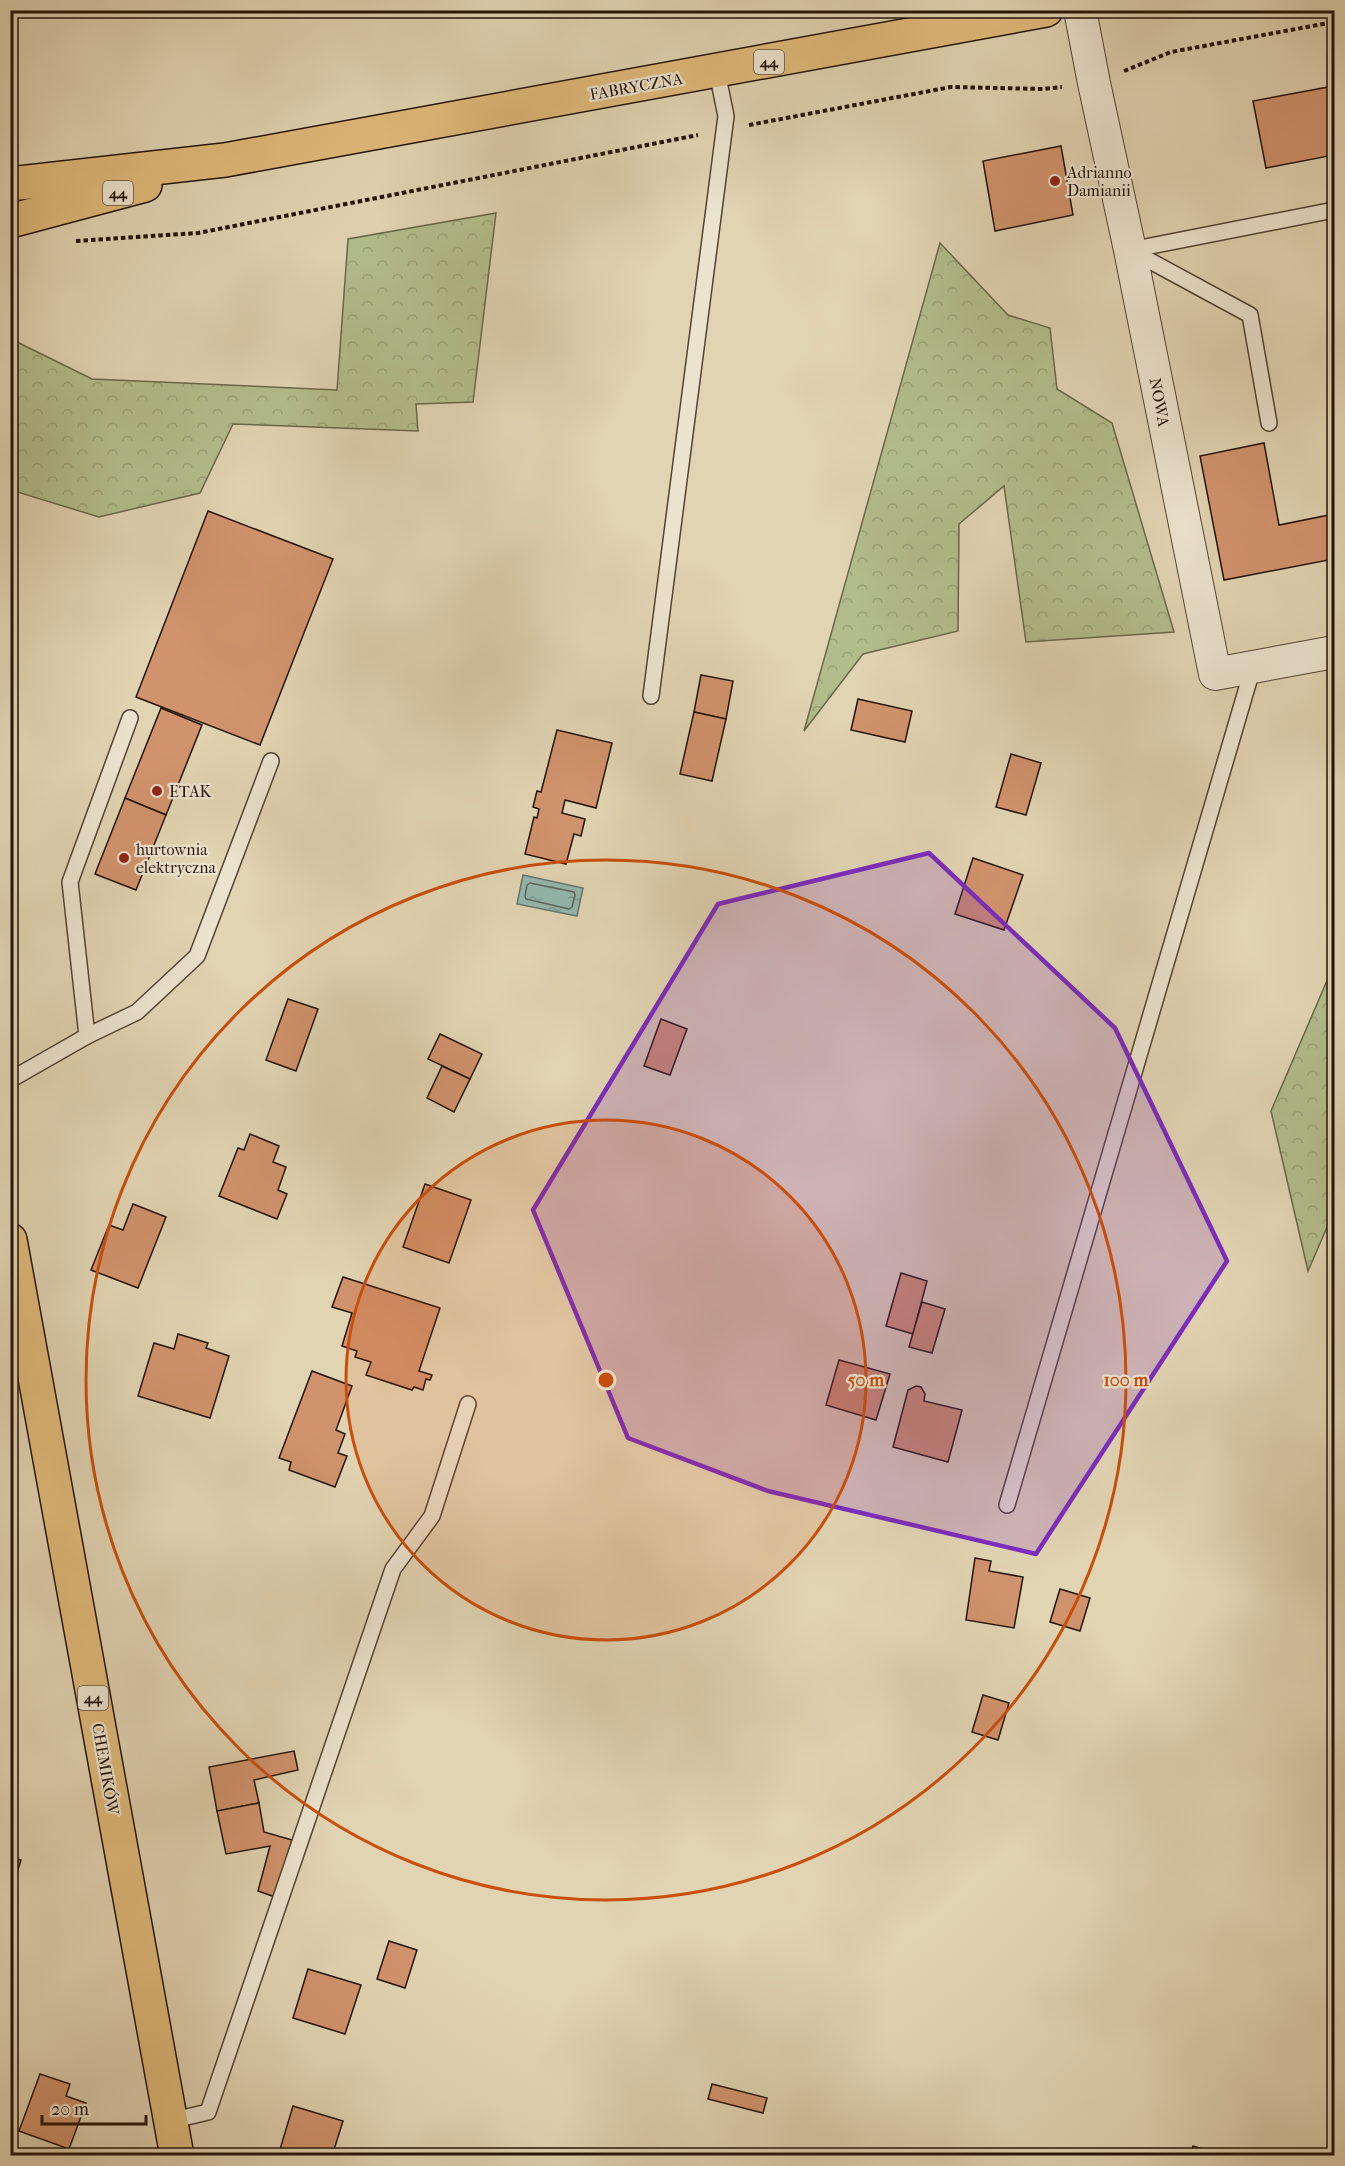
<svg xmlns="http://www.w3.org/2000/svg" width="1345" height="2166" font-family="'IM FELL French Canon',serif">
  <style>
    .forest { fill: url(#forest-crowns); stroke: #6a684a; stroke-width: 1.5 }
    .water { fill: url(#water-ripples); stroke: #66766d; stroke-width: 1.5 }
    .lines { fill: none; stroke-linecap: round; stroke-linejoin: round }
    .shore { stroke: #5b665c; stroke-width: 1.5 }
    .building { fill: #d1936d; stroke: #221309; stroke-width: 1.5 }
    .service-casing { stroke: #524334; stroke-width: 18 }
    .minor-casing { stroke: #524334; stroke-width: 34 }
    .primary-casing { stroke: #221309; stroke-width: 36 }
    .path { stroke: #221309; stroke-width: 4; stroke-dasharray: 4.5 3; stroke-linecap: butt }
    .service { stroke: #ece3ce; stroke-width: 15 }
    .minor { stroke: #ece3ce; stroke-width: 32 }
    .primary { stroke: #e0ba7a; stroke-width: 33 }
    .marked { fill: #7b2cbf; fill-opacity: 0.2; stroke: #7b2cbf; stroke-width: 4.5; stroke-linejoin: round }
    .ring { fill: none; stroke: #ca4e0c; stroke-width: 3 }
    .poi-dot { fill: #8f2418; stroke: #ece3ce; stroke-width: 2 }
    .labels { text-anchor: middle; stroke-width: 4.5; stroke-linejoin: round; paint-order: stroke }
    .shield { fill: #ece3ce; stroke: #5f5144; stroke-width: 1.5 }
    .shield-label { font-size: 15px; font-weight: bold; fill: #221309 }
    .street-label { font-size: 16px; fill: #221309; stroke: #ece3ce }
    .poi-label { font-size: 16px; fill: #221309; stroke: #ece3ce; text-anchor: start }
    .centre { fill: #ca4e0c; stroke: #ece3ce; stroke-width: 3 }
    .ring-label { font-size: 18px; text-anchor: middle; font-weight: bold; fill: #ca4e0c; stroke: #ece3ce; stroke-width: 4.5; stroke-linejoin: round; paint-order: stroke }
  </style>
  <defs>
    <pattern id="forest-crowns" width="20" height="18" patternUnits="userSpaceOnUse" patternTransform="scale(1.5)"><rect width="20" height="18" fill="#b3bd8c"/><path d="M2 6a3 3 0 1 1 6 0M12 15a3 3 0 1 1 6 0" fill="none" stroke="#9aa277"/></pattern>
    <pattern id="water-ripples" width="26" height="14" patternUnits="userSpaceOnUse" patternTransform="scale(1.5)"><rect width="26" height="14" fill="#94b8af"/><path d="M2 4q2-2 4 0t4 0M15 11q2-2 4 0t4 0" fill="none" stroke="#7f9d95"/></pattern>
  </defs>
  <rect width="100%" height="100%" fill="#e1d4b3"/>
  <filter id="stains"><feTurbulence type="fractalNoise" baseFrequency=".00333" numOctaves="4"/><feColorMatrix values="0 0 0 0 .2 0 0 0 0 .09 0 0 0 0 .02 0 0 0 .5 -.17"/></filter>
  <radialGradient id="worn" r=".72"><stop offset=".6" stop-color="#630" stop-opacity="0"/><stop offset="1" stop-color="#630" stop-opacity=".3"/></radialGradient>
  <!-- forest -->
  <g class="forest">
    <path d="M496 213 473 402 416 404 418 431 233 424 200 493 99 517 11 490V339L92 379 337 390 348 239Z"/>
    <path d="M940 243 1008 315 1050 328 1057 389 1112 423 1174 632 1026 642 1004 486 959 524 958 631 863 654 804 731Z"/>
    <path d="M1329 976 1334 978V1211L1308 1271 1271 1111Z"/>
  </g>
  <!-- water -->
  <path class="water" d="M523 875 583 888 577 916 517 904Z"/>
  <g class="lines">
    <!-- shore -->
    <path class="shore" d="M530 883 574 892 575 895 572 907 569 909 526 899 525 896 527 885Z"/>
  </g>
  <!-- building -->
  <g class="building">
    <path d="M1334 86V155L1266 168 1253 101Z"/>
    <path d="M1061 146 1073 215 995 231 983 161Z"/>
    <path d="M1264 443 1279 525 1334 514V559L1224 580 1200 456Z"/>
    <path d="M208 511 333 559 260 745 136 697Z"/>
    <path d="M701 675 733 681 726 719 694 712Z"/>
    <path d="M858 699 912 711 905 742 851 730Z"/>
    <path d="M161 708 202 725 166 815 125 798Z"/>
    <path d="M694 712 726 719 712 781 680 774Z"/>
    <path d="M557 730 612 743 596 808 565 800 562 813 585 819 581 836 574 834 566 864 525 854 534 817 537 818 539 809 533 807 537 791 541 792Z"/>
    <path d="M1011 754 1041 763 1026 815 996 807Z"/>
    <path d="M125 798 166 815 136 890 95 874Z"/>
    <path d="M973 858 1023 875 1004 930 955 914Z"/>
    <path d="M288 999 318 1009 296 1071 266 1060Z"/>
    <path d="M661 1019 687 1029 670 1075 644 1066Z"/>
    <path d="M440 1034 482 1054 470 1079 428 1059Z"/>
    <path d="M442 1066 470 1079 454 1112 427 1098Z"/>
    <path d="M250 1134 279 1146 273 1162 286 1167 278 1190 287 1194 277 1219 219 1196 238 1148 244 1150Z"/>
    <path d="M425 1184 471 1200 449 1263 403 1247Z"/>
    <path d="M133 1204 166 1217 138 1288 91 1270 109 1225 123 1230Z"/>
    <path d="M901 1273 927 1281 913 1334 886 1326Z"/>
    <path d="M343 1277 440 1308 419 1371 432 1375 430 1380 426 1379 423 1390 414 1387 412 1390 366 1375 371 1362 355 1357 357 1351 342 1346 352 1313 332 1307Z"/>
    <path d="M922 1302 945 1309 932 1353 909 1347Z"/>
    <path d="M178 1334 208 1343 206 1348 229 1356 210 1418 138 1396 154 1343 174 1349Z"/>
    <path d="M839 1360 890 1374 876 1420 826 1405Z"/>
    <path d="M312 1371 352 1386 336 1430 345 1434 338 1453 347 1456 335 1487 289 1470 291 1462 279 1458Z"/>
    <path d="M916 1386 921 1387 925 1394 924 1401 962 1410 948 1462 893 1447 908 1390Z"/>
    <path d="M975 1558 991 1561 989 1571 1023 1577 1014 1628 966 1620Z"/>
    <path d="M1060 1589 1090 1598 1080 1631 1050 1622Z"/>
    <path d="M983 1695 1009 1703 998 1740 972 1732Z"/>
    <path d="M294 1751 298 1770 254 1780 259 1803 217 1811 209 1767Z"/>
    <path d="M259 1803 264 1832 292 1840 275 1897 258 1891 270 1846 226 1854 217 1811Z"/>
    <path d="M10 1857 21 1860 10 1895Z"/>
    <path d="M389 1941 417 1950 405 1988 377 1979Z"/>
    <path d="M308 1969 361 1985 345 2034 293 2018Z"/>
    <path d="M40 2074 70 2084 66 2096 86 2103 69 2149 19 2131Z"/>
    <path d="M712 2084 767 2098 763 2113 708 2099Z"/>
    <path d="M293 2106 343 2121 332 2156H278Z"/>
    <path d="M1193 2146 1223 2155V2156H1190Z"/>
  </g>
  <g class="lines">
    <!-- service casing -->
    <g class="service-casing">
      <g id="service">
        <path d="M1130 250 1250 315 1269 423"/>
        <path d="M1130 250 1334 210"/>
        <path d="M651 696 726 116 717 72"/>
        <path d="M87 1036 137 1012 197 956 271 761"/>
        <path d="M10 1080 87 1036 70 882 130 718"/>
        <path d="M1007 1505 1253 667"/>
        <path d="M170 2121 208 2112 393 1569 432 1516 468 1404"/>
      </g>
    </g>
    <!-- minor casing -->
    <g class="minor-casing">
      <path id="minor" d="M1080 10 1094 83 1130 250 1215 674 1334 652"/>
    </g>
    <!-- primary casing -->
    <g class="primary-casing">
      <g id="primary">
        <path d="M10 184 225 160 1046 10"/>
        <path d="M10 221 145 185"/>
        <path d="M10 1240 177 2156"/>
      </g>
    </g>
    <!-- path -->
    <g class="path">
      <path d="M1124 71 1171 52 1334 22"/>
      <path d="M749 125 951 87 1043 89 1062 87"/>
      <path d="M76 241 198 233 698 135"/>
    </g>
    <!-- service -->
    <use href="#service" class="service"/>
    <!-- minor -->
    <use href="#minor" class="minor"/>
    <!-- primary -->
    <use href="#primary" class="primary"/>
  </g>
  <!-- marked area -->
  <path class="marked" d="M929 853 1115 1028 1227 1261 1036 1554 768 1491 628 1438 533 1210 718 904Z"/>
  <!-- distance rings -->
  <circle cx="606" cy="1380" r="260" fill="#ca4e0c" fill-opacity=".12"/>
  <g class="ring">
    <circle cx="606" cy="1380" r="260"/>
    <circle cx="606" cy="1380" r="520"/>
  </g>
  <!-- markers -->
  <g class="poi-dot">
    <circle cx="1055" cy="181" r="6"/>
    <circle cx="157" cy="791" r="6"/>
    <circle cx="124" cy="858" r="6"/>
  </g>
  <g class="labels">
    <!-- shield labels -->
    <g class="shield">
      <rect x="754" y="50" width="30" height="24" rx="4.5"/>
      <rect x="103" y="181" width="30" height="24" rx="4.5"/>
      <rect x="78" y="1686" width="30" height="24" rx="4.5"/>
    </g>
    <g class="shield-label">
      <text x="769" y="67">44</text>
      <text x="118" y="198">44</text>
      <text x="93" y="1703">44</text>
    </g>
    <!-- street labels -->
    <g class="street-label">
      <text transform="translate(636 86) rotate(-10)" y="6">FABRYCZNA</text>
      <text transform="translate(1160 402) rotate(79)" y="6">NOWA</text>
      <text transform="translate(106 1769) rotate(80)" y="6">CHEMIKÓW</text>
    </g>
    <!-- poi labels -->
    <g class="poi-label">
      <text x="1067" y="178">Adrianno<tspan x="1067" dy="18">Damianii</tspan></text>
      <text x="169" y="797">ETAK</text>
      <text x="136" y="855">hurtownia<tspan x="136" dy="18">elektryczna</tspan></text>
    </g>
  </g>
  <circle cx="606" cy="1380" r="9" class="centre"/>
  <g class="ring-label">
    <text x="866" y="1386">50 m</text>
    <text x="1126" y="1386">100 m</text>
  </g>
  <!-- margin -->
  <rect width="1345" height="2166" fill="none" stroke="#e1d4b3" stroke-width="36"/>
  <rect x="12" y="12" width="1321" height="2142" fill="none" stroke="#221309" stroke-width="3"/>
  <rect x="18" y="18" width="1309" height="2130" fill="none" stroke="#221309" stroke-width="1.5"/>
  <!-- scale -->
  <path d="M42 2115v9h104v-9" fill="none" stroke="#221309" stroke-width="3"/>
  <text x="51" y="2115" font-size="18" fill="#221309" stroke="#ece3ce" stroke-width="4.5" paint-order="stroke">20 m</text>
  <rect width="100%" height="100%" filter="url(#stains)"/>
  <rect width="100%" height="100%" fill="url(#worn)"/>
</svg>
